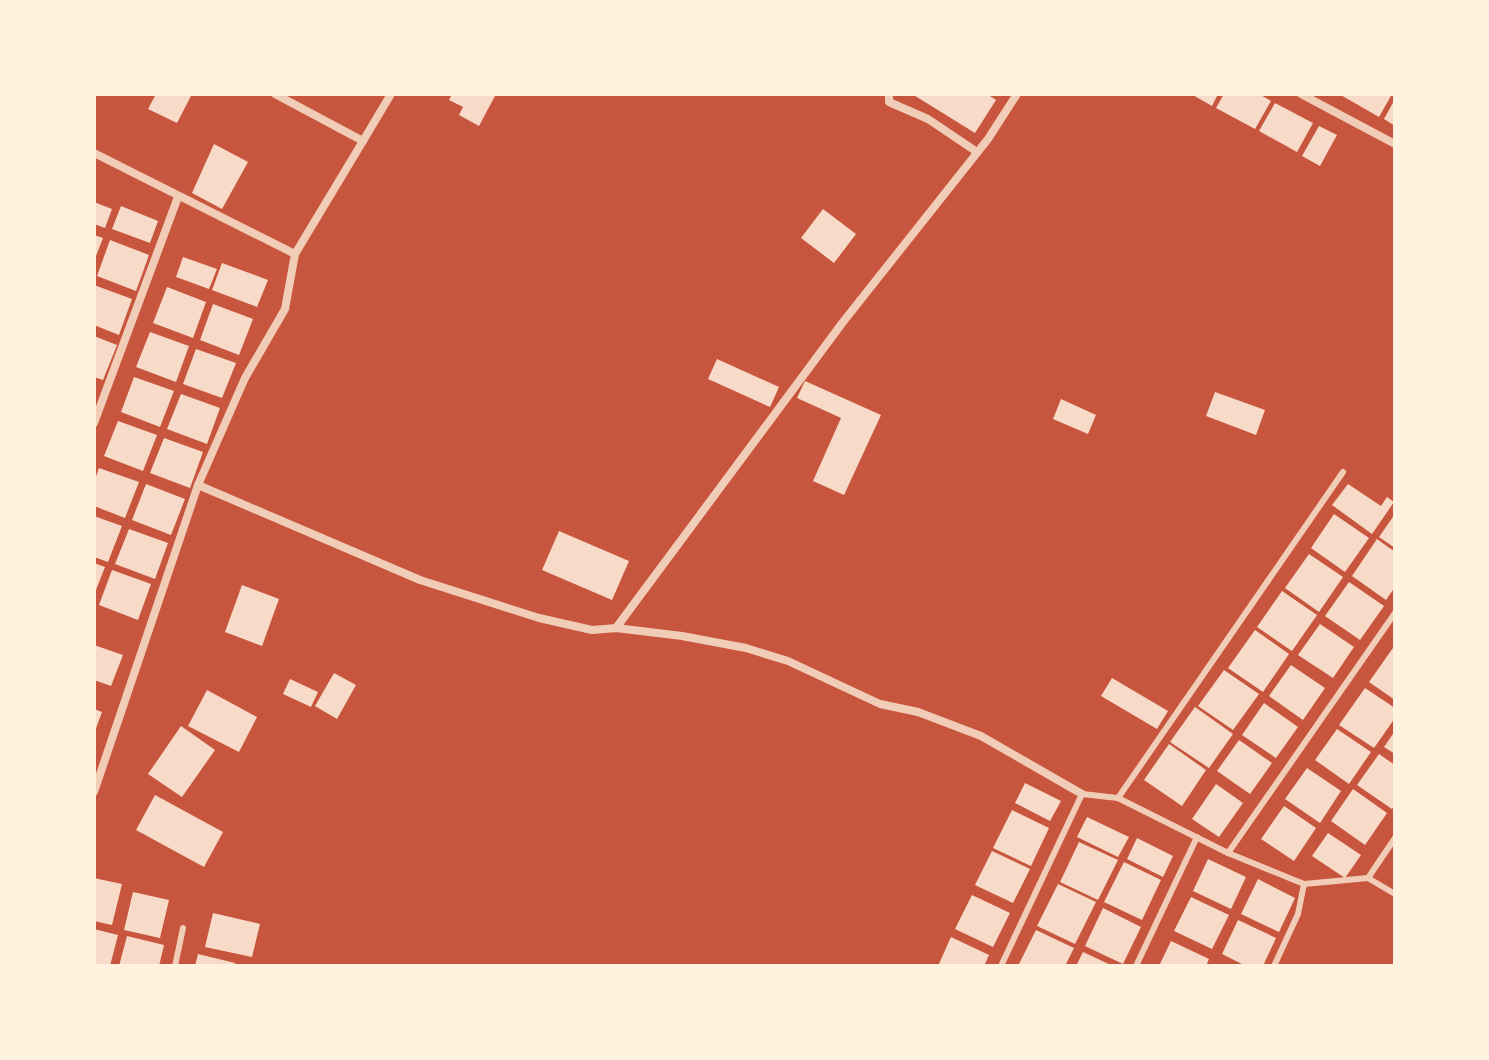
<svg xmlns="http://www.w3.org/2000/svg" width="1489" height="1060" font-family="'Alegreya Sans',sans-serif">
  <style>
    .building { fill: #f7dbc8 }
    .lines { fill: none; stroke-linecap: round; stroke-linejoin: round }
    .service { stroke: #f1ccb7; stroke-width: 6 }
    .minor { stroke: #f1ccb7; stroke-width: 8 }
  </style>
  <rect width="100%" height="100%" fill="#c8553d"/>
  <!-- building -->
  <g class="building">
    <path d="M156 94H192L177 123 148 109Z"/>
    <path d="M452 94H496L479 126 459 115 463 107 449 100Z"/>
    <path d="M912 94H987L996 100 975 133Z"/>
    <path d="M1191 94H1218L1212 106Z"/>
    <path d="M1224 94H1259L1271 101 1255 129 1216 108Z"/>
    <path d="M1339 94H1392L1379 117Z"/>
    <path d="M1395 99V126L1384 119Z"/>
    <path d="M1275 103 1313 123 1297 152 1259 131Z"/>
    <path d="M1319 126 1337 135 1320 166 1302 156Z"/>
    <path d="M214 144 248 162 222 209 192 193Z"/>
    <path d="M94 202 112 209 105 228 94 224Z"/>
    <path d="M121 206 158 221 150 243 112 229Z"/>
    <path d="M823 209 856 234 834 263 801 238Z"/>
    <path d="M94 235 103 238 94 261Z"/>
    <path d="M110 240 149 255 136 291 97 276Z"/>
    <path d="M183 257 217 269 209 289 176 277Z"/>
    <path d="M222 263 268 280 257 307 212 290Z"/>
    <path d="M94 285 132 299 119 335 94 325Z"/>
    <path d="M167 287 206 302 193 338 153 323Z"/>
    <path d="M213 304 253 319 239 355 200 340Z"/>
    <path d="M150 332 189 346 176 382 136 367Z"/>
    <path d="M94 336 117 345 103 380 94 377Z"/>
    <path d="M196 349 236 363 222 398 183 384Z"/>
    <path d="M717 359 779 387 770 407 708 379Z"/>
    <path d="M134 377 174 391 160 427 121 412Z"/>
    <path d="M805 381 881 415 844 495 813 481 841 418 797 398Z"/>
    <path d="M1215 392 1265 410 1256 435 1206 416Z"/>
    <path d="M181 394 220 408 207 444 167 429Z"/>
    <path d="M1061 399 1096 415 1088 434 1053 419Z"/>
    <path d="M118 421 157 435 143 471 104 456Z"/>
    <path d="M164 438 203 452 190 488 150 473Z"/>
    <path d="M99 468 139 482 125 518 94 506V482Z"/>
    <path d="M146 484 185 499 171 535 132 520Z"/>
    <path d="M1348 484 1381 506 1387 497 1394 502 1372 534 1332 505Z"/>
    <path d="M1334 514 1369 538 1345 572 1311 548Z"/>
    <path d="M1395 514V548L1379 537Z"/>
    <path d="M94 516 122 526 108 562 94 557Z"/>
    <path d="M129 529 168 543 155 579 115 564Z"/>
    <path d="M559 531 629 561 612 600 542 570Z"/>
    <path d="M1377 539 1395 552V587L1386 600 1352 576Z"/>
    <path d="M1309 554 1343 577 1319 612 1285 588Z"/>
    <path d="M94 563 105 567 94 595Z"/>
    <path d="M112 570 151 584 138 620 99 605Z"/>
    <path d="M1349 582 1384 606 1360 640 1325 616Z"/>
    <path d="M242 585 279 599 262 646 225 632Z"/>
    <path d="M1282 591 1317 615 1292 651 1257 627Z"/>
    <path d="M1320 624 1354 647 1333 678 1298 655Z"/>
    <path d="M1255 630 1289 654 1263 692 1228 668Z"/>
    <path d="M94 645 123 655 111 686 94 680Z"/>
    <path d="M1395 645V700L1369 682Z"/>
    <path d="M1291 665 1325 688 1303 720 1269 696Z"/>
    <path d="M1224 670 1259 694 1233 730 1198 706Z"/>
    <path d="M334 673 356 685 337 719 315 706Z"/>
    <path d="M1112 678 1168 711 1157 729 1101 696Z"/>
    <path d="M290 679 318 692 311 707 283 694Z"/>
    <path d="M1365 688 1395 708V718L1374 748 1339 725Z"/>
    <path d="M207 690 257 717 239 752 188 726Z"/>
    <path d="M1264 703 1298 727 1276 758 1242 735Z"/>
    <path d="M1195 707 1233 734 1209 768 1170 742Z"/>
    <path d="M94 709 102 712 94 734Z"/>
    <path d="M181 726 215 750 182 797 148 774Z"/>
    <path d="M1337 729 1371 752 1349 784 1315 760Z"/>
    <path d="M1395 731V754L1384 747Z"/>
    <path d="M1239 740 1272 763 1250 794 1217 771Z"/>
    <path d="M1169 744 1206 770 1182 806 1144 780Z"/>
    <path d="M1379 754 1395 765V804L1392 809 1357 785Z"/>
    <path d="M1307 768 1341 791 1320 823 1285 799Z"/>
    <path d="M1025 783 1061 801 1050 821 1015 803Z"/>
    <path d="M1216 784 1243 803 1219 837 1192 819Z"/>
    <path d="M1353 789 1387 813 1365 845 1331 821Z"/>
    <path d="M155 795 223 832 204 867 136 830Z"/>
    <path d="M1284 806 1316 828 1294 861 1261 839Z"/>
    <path d="M1012 810 1049 828 1031 866 993 848Z"/>
    <path d="M1087 817 1129 837 1118 857 1077 837Z"/>
    <path d="M1328 833 1361 855 1345 878 1312 856Z"/>
    <path d="M1137 838 1173 856 1163 877 1127 859Z"/>
    <path d="M1079 842 1118 860 1098 900 1060 882Z"/>
    <path d="M992 851 1030 869 1013 903 975 885Z"/>
    <path d="M1208 859 1246 877 1231 909 1193 891Z"/>
    <path d="M1124 862 1161 880 1142 920 1104 902Z"/>
    <path d="M94 878 122 884 112 925 94 921Z"/>
    <path d="M1258 879 1295 898 1279 932 1241 914Z"/>
    <path d="M1058 884 1096 902 1075 944 1037 926Z"/>
    <path d="M133 892 169 900 160 938 124 930Z"/>
    <path d="M972 895 1010 913 993 947 955 929Z"/>
    <path d="M1191 897 1229 915 1212 949 1174 931Z"/>
    <path d="M1103 908 1141 927 1123 964 1085 946Z"/>
    <path d="M213 913 260 924 252 957 205 947Z"/>
    <path d="M1238 920 1276 938 1263 966H1246L1222 954Z"/>
    <path d="M94 929 118 935 110 966H94Z"/>
    <path d="M1036 930 1074 948 1065 966H1018Z"/>
    <path d="M127 936 164 945 159 966H119Z"/>
    <path d="M951 937 989 955 984 966H938Z"/>
    <path d="M1171 941 1209 959 1206 966H1159Z"/>
    <path d="M1083 952 1113 966H1076Z"/>
    <path d="M198 954 235 963V966H195Z"/>
  </g>
  <g class="lines">
    <!-- service -->
    <g class="service">
      <path d="M1118 798 1343 472"/>
      <path d="M1228 853 1395 613"/>
      <path d="M1368 878 1395 838"/>
      <path d="M175 966 183 928"/>
      <path d="M1001 966 1082 794 1118 798 1228 853 1304 884 1368 878 1395 894"/>
      <path d="M1136 966 1197 837"/>
      <path d="M1274 966 1298 914 1304 884"/>
    </g>
    <!-- minor -->
    <g class="minor">
      <path d="M889 94V102L928 119 977 152"/>
      <path d="M1301 94 1395 144"/>
      <path d="M363 141 391 94"/>
      <path d="M94 153 295 254"/>
      <path d="M94 423 178 197"/>
      <path d="M198 485 420 580 539 618 592 630 616 628 682 636 746 648 788 661 880 704 918 712 981 736 1082 794"/>
      <path d="M616 628 843 322 988 139 1017 94"/>
      <path d="M94 792 198 485 245 378 285 309 295 254 363 141 275 94"/>
    </g>
  </g>
  <!-- border -->
  <rect width="1489" height="1060" fill="none" stroke="#fff3e0" stroke-width="192"/>
</svg>
